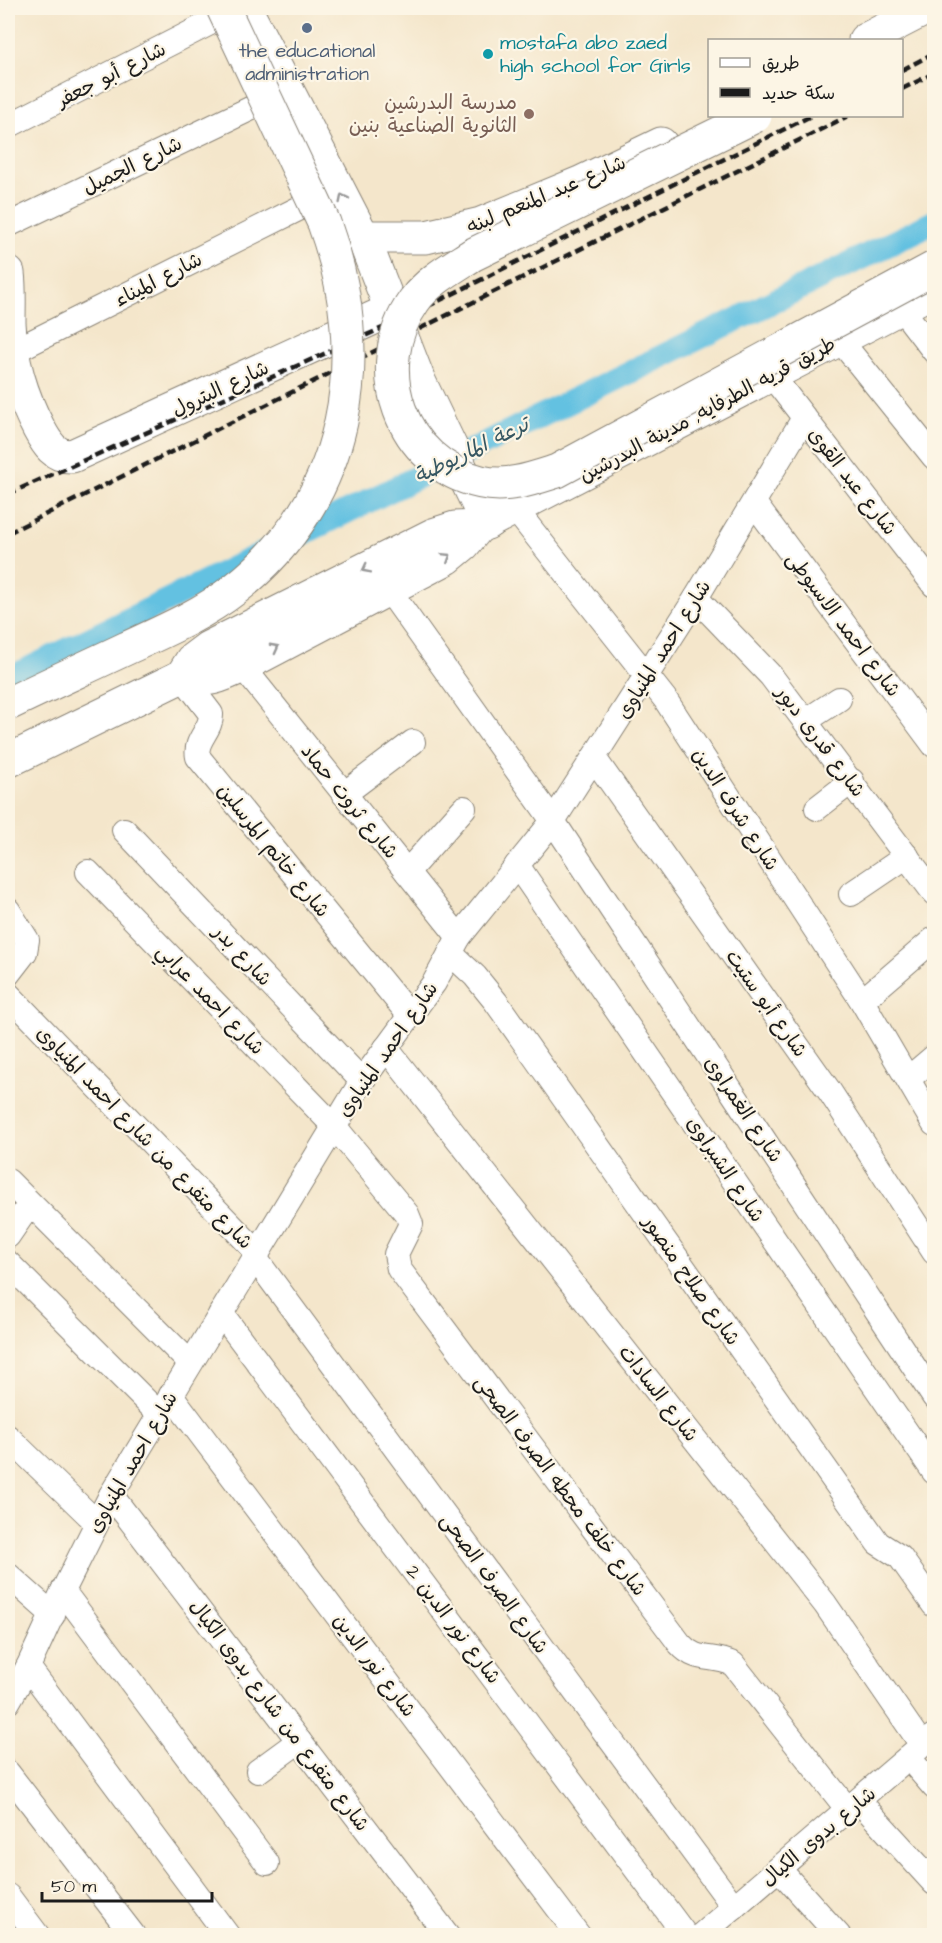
<svg xmlns="http://www.w3.org/2000/svg" width="942" height="1943" font-family="'Architects Daughter','Playpen Sans Arabic',sans-serif">
  <style>
    .lines { fill: none; stroke-linecap: round; stroke-linejoin: round }
    .canal { stroke: #63c1e1; stroke-width: 24 }
    .street-casing { stroke: #888174; stroke-width: 26 }
    .secondary-casing { stroke: #888174; stroke-width: 35 }
    .street { stroke: #fff; stroke-width: 24 }
    .secondary { stroke: #fff; stroke-width: 33 }
    .rail { stroke: #1c1c1c; stroke-width: 4.5; stroke-dasharray: 9 4.5; stroke-linecap: butt }
    .secondary-bridge-casing { stroke: #888174; stroke-width: 35; stroke-linecap: butt }
    .secondary-bridge { stroke: #fff; stroke-width: 33 }
    .oneway { stroke: #999 }
    .service-dot { fill: #5c6f8a; stroke: #fcf5e5; stroke-width: 2 }
    .culture-dot { fill: #0f9aa8; stroke: #fcf5e5; stroke-width: 2 }
    .education-dot { fill: #8d6e63; stroke: #fcf5e5; stroke-width: 2 }
    .labels { text-anchor: middle; stroke-width: 4.5; stroke-linejoin: round; paint-order: stroke }
    .culture-label { font-size: 20px; fill: #0d838f; stroke: #fcf5e5; text-anchor: start }
    .service-label { font-size: 20px; fill: #4e5e75; stroke: #fcf5e5 }
    .street-label { font-size: 20px; fill: #1c1c1c; stroke: #fcf5e5 }
    .education-label { font-size: 20px; fill: #785e54; stroke: #fcf5e5; text-anchor: end }
    .water-label { font-size: 21px; font-style: italic; fill: #355661; stroke: #fcf5e5 }
  </style>
  <rect width="100%" height="100%" fill="#fcf5e5"/>
  <filter id="ink" filterUnits="userSpaceOnUse"><feTurbulence type="fractalNoise" baseFrequency=".0167" numOctaves="2"/><feDisplacementMap in="SourceGraphic" scale="12" xChannelSelector="R" yChannelSelector="G"/><feConvolveMatrix kernelMatrix="1 2 1 2 8 2 1 2 1" color-interpolation-filters="sRGB"/></filter>
  <filter id="wash" filterUnits="userSpaceOnUse"><feTurbulence type="fractalNoise" baseFrequency=".008" numOctaves="4" result="noise"/><feDisplacementMap in="SourceGraphic" scale="24" xChannelSelector="R" yChannelSelector="G"/><feGaussianBlur stdDeviation="1.35" result="paint"/><feColorMatrix in="noise" values="0 0 0 0 0 0 0 0 0 0 0 0 0 0 0 0 0 1.4 0 .05"/><feComposite in="paint" operator="in"/></filter>
  <g filter="url(#wash)">
    <rect width="100%" height="100%" fill="#f4e6cb"/>
    <g class="lines">
      <!-- canal -->
      <path class="canal" d="M8 679 934 222"/>
    </g>
  </g>
  <g filter="url(#ink)">
    <g class="lines">
      <!-- street casing -->
      <g class="street-casing">
        <g id="street">
          <path d="M8 126 214 21"/>
          <path d="M8 225 256 106"/>
          <path d="M901 308 934 351"/>
          <path d="M840 340 934 457"/>
          <path d="M12 352 304 206"/>
          <path d="M772 376 934 585"/>
          <path d="M754 503 934 745"/>
          <path d="M515 509 665 699 862 1001 934 1124"/>
          <path d="M388 589 553 821 934 1397"/>
          <path d="M696 598 771 676 934 893"/>
          <path d="M242 666 459 937"/>
          <path d="M182 676 211 714C212 730 194 740 198 757L410 1016"/>
          <path d="M807 720 839 699"/>
          <path d="M594 758 830 1092 934 1252"/>
          <path d="M344 794 413 742"/>
          <path d="M817 808 852 781"/>
          <path d="M124 830 362 1081"/>
          <path d="M517 865 934 1472"/>
          <path d="M88 872 334 1126 407 1214 411 1224 396 1254 399 1269 680 1644C697 1663 711 1654 733 1664L849 1811"/>
          <path d="M407 872 464 808"/>
          <path d="M851 894 907 856"/>
          <path d="M8 910 27 940 25 952 8 974"/>
          <path d="M450 953 475 976 496 1002 878 1543 900 1557 934 1605"/>
          <path d="M8 994 258 1253"/>
          <path d="M862 1001 934 939"/>
          <path d="M386 1048 825 1604 922 1745"/>
          <path d="M908 1079 934 1057"/>
          <path d="M8 1181 190 1363"/>
          <path d="M8 1236 30 1204"/>
          <path d="M255 1258 734 1907"/>
          <path d="M8 1263 159 1414"/>
          <path d="M221 1313 686 1936"/>
          <path d="M171 1395 579 1936"/>
          <path d="M8 1437 96 1522"/>
          <path d="M111 1495 448 1936"/>
          <path d="M8 1575 53 1615"/>
          <path d="M63 1591 267 1863"/>
          <path d="M28 1667 228 1936"/>
          <path d="M8 1702 28 1667 63 1591 111 1495 362 1081 434 983 459 937 553 821 696 598 804 418"/>
          <path d="M909 1758 934 1787"/>
          <path d="M258 1771 299 1741"/>
          <path d="M8 1773 134 1936"/>
          <path d="M859 1801 934 1883"/>
          <path d="M779 1869 839 1936"/>
          <path d="M8 1896 38 1936"/>
          <path d="M700 1936 933 1736"/>
        </g>
      </g>
      <!-- secondary casing -->
      <g class="secondary-casing">
        <g id="secondary">
          <path d="M245 8 363 237 419 381 487 523"/>
          <path d="M865 40 927 8"/>
          <path d="M363 237H426L481 224 580 183 661 144"/>
          <path d="M8 273C10 289 9 306 9 323 11 362 21 395 39 429 47 444 55 457 72 456L391 310"/>
          <path d="M182 676C205 684 222 676 242 666L447 558 464 544 478 527 934 290"/>
          <path d="M8 761 182 676 192 660 208 648 433 535 455 528 478 527"/>
        </g>
      </g>
      <!-- street -->
      <use href="#street" class="street"/>
      <!-- secondary -->
      <use href="#secondary" class="secondary"/>
      <!-- rail -->
      <g class="rail">
        <path d="M902 70 934 53"/>
        <path d="M902 89 934 73"/>
        <path d="M8 494 396 322 811 116"/>
        <path d="M8 533 848 116"/>
      </g>
      <!-- secondary-bridge casing -->
      <g class="secondary-bridge-casing">
        <g id="secondary-bridge">
          <path d="M755 116 472 255C452 268 428 281 414 301 367 367 400 464 481 482 508 488 532 479 557 471L934 268"/>
          <path d="M8 704C47 685 87 667 127 648 164 631 203 614 235 589 351 499 372 355 324 223L223 8"/>
        </g>
      </g>
      <!-- secondary-bridge -->
      <use href="#secondary-bridge" class="secondary-bridge"/>
    </g>
    <!-- one-way arrows -->
    <defs><path id="oneway-chevron" d="M-2-3.5L2.5 0L-2 3.5" fill="none" stroke-width="1.6" stroke-linecap="round" stroke-linejoin="round" transform="scale(1.5)"/></defs>
    <g class="oneway">
      <use href="#oneway-chevron" transform="translate(343 198) rotate(-116)"/>
      <use href="#oneway-chevron" transform="translate(447 557) rotate(-32)"/>
      <use href="#oneway-chevron" transform="translate(366 569) rotate(153)"/>
      <use href="#oneway-chevron" transform="translate(275 648) rotate(-28)"/>
    </g>
  </g>
  <!-- markers -->
  <circle class="service-dot" cx="307" cy="28" r="6"/>
  <circle class="culture-dot" cx="488" cy="54" r="6"/>
  <circle class="education-dot" cx="529" cy="114" r="6"/>
  <g class="labels">
    <!-- culture labels -->
    <g class="culture-label">
      <text x="500" y="49">mostafa abo zaed<tspan x="500" dy="23">high school for Girls</tspan></text>
    </g>
    <!-- service labels -->
    <g class="service-label">
      <text x="307" y="57">the educational<tspan x="307" dy="23">administration</tspan></text>
    </g>
    <!-- street labels -->
    <g class="street-label">
      <text transform="translate(111 74) rotate(-27)" y="7">شارع أبو جعفر</text>
      <text transform="translate(132 165) rotate(-26)" y="7">شارع الجميل</text>
      <text transform="translate(546 194) rotate(-23)" y="7">شارع عبد المنعم لبنه</text>
      <text transform="translate(158 279) rotate(-27)" y="7">شارع الميناء</text>
      <text transform="translate(220 388) rotate(-25)" y="7">شارع البترول</text>
      <text transform="translate(707 409) rotate(-28)" y="7">طريق قريه الطرفايه, مدينة البدرشين</text>
      <text transform="translate(853 481) rotate(52)" y="7">شارع عبد القوى</text>
      <text transform="translate(844 624) rotate(53)" y="7">شارع احمد الاسيوطى</text>
      <text transform="translate(663 649) rotate(-58)" y="7">شارع احمد المنياوى</text>
      <text transform="translate(821 741) rotate(53)" y="7">شارع قدرى دبور</text>
      <text transform="translate(350 801) rotate(51)" y="7">شارع ثروت حماد</text>
      <text transform="translate(736 809) rotate(57)" y="7">شارع شرف الدين</text>
      <text transform="translate(274 850) rotate(51)" y="7">شارع خاتم المرسلين</text>
      <text transform="translate(243 955) rotate(47)" y="7">شارع بدر</text>
      <text transform="translate(211 999) rotate(46)" y="7">شارع احمد عرابي</text>
      <text transform="translate(767 1003) rotate(55)" y="7">شارع أبو ستيت</text>
      <text transform="translate(387 1049) rotate(-55)" y="7">شارع احمد المنياوى</text>
      <text transform="translate(744 1109) rotate(56)" y="7">شارع الغمراوى</text>
      <text transform="translate(145 1137) rotate(46)" y="7">شارع متفرع من شارع احمد المنياوى</text>
      <text transform="translate(726 1169) rotate(56)" y="7">شارع الشبراوى</text>
      <text transform="translate(692 1280) rotate(55)" y="7">شارع صلاح منصور</text>
      <text transform="translate(659 1393) rotate(52)" y="7">شارع السادات</text>
      <text transform="translate(132 1462) rotate(-60)" y="7">شارع احمد المنياوى</text>
      <text transform="translate(561 1485) rotate(53)" y="7">شارع خلف محطه الصرف الصحى</text>
      <text transform="translate(495 1583) rotate(54)" y="7">شارع الصرف الصحى</text>
      <text transform="translate(454 1624) rotate(53)" y="7">شارع نور الدين 2</text>
      <text transform="translate(375 1665) rotate(53)" y="7">شارع نور الدين</text>
      <text transform="translate(280 1715) rotate(53)" y="7">شارع متفرع من شارع بدوى الكيال</text>
      <text transform="translate(818 1836) rotate(-40)" y="7">شارع بدوى الكيال</text>
    </g>
    <!-- education labels -->
    <g class="education-label">
      <text x="517" y="109">مدرسة البدرشين<tspan x="517" dy="23">الثانوية الصناعية بنين</tspan></text>
    </g>
    <!-- water labels -->
    <g class="water-label">
      <text transform="translate(471 450) rotate(-26)" y="7">ترعة الماريوطية</text>
    </g>
  </g>
  <!-- margin -->
  <rect width="942" height="1943" fill="none" stroke="#fcf5e5" stroke-width="30"/>
  <!-- legend -->
  <rect x="708" y="39" width="195" height="78" fill="#fcf5e5" stroke="#a29e95" stroke-width="1.5"/>
  <rect x="720" y="58" width="30" height="9" fill="#ffffff" stroke="#a29e95" stroke-width="1.5"/>
  <text x="762" y="69" font-size="18" fill="#1c1c1c">طريق</text>
  <rect x="720" y="88" width="30" height="9" fill="#1c1c1c" stroke="#a29e95" stroke-width="1.5"/>
  <text x="762" y="99" font-size="18" fill="#1c1c1c">سكة حديد</text>
  <!-- scale -->
  <path d="M42 1892v9h170v-9" fill="none" stroke="#1c1c1c" stroke-width="3"/>
  <text x="51" y="1892" font-size="18" fill="#1c1c1c" stroke="#fcf5e5" stroke-width="4.5" paint-order="stroke">50 m</text>
</svg>
